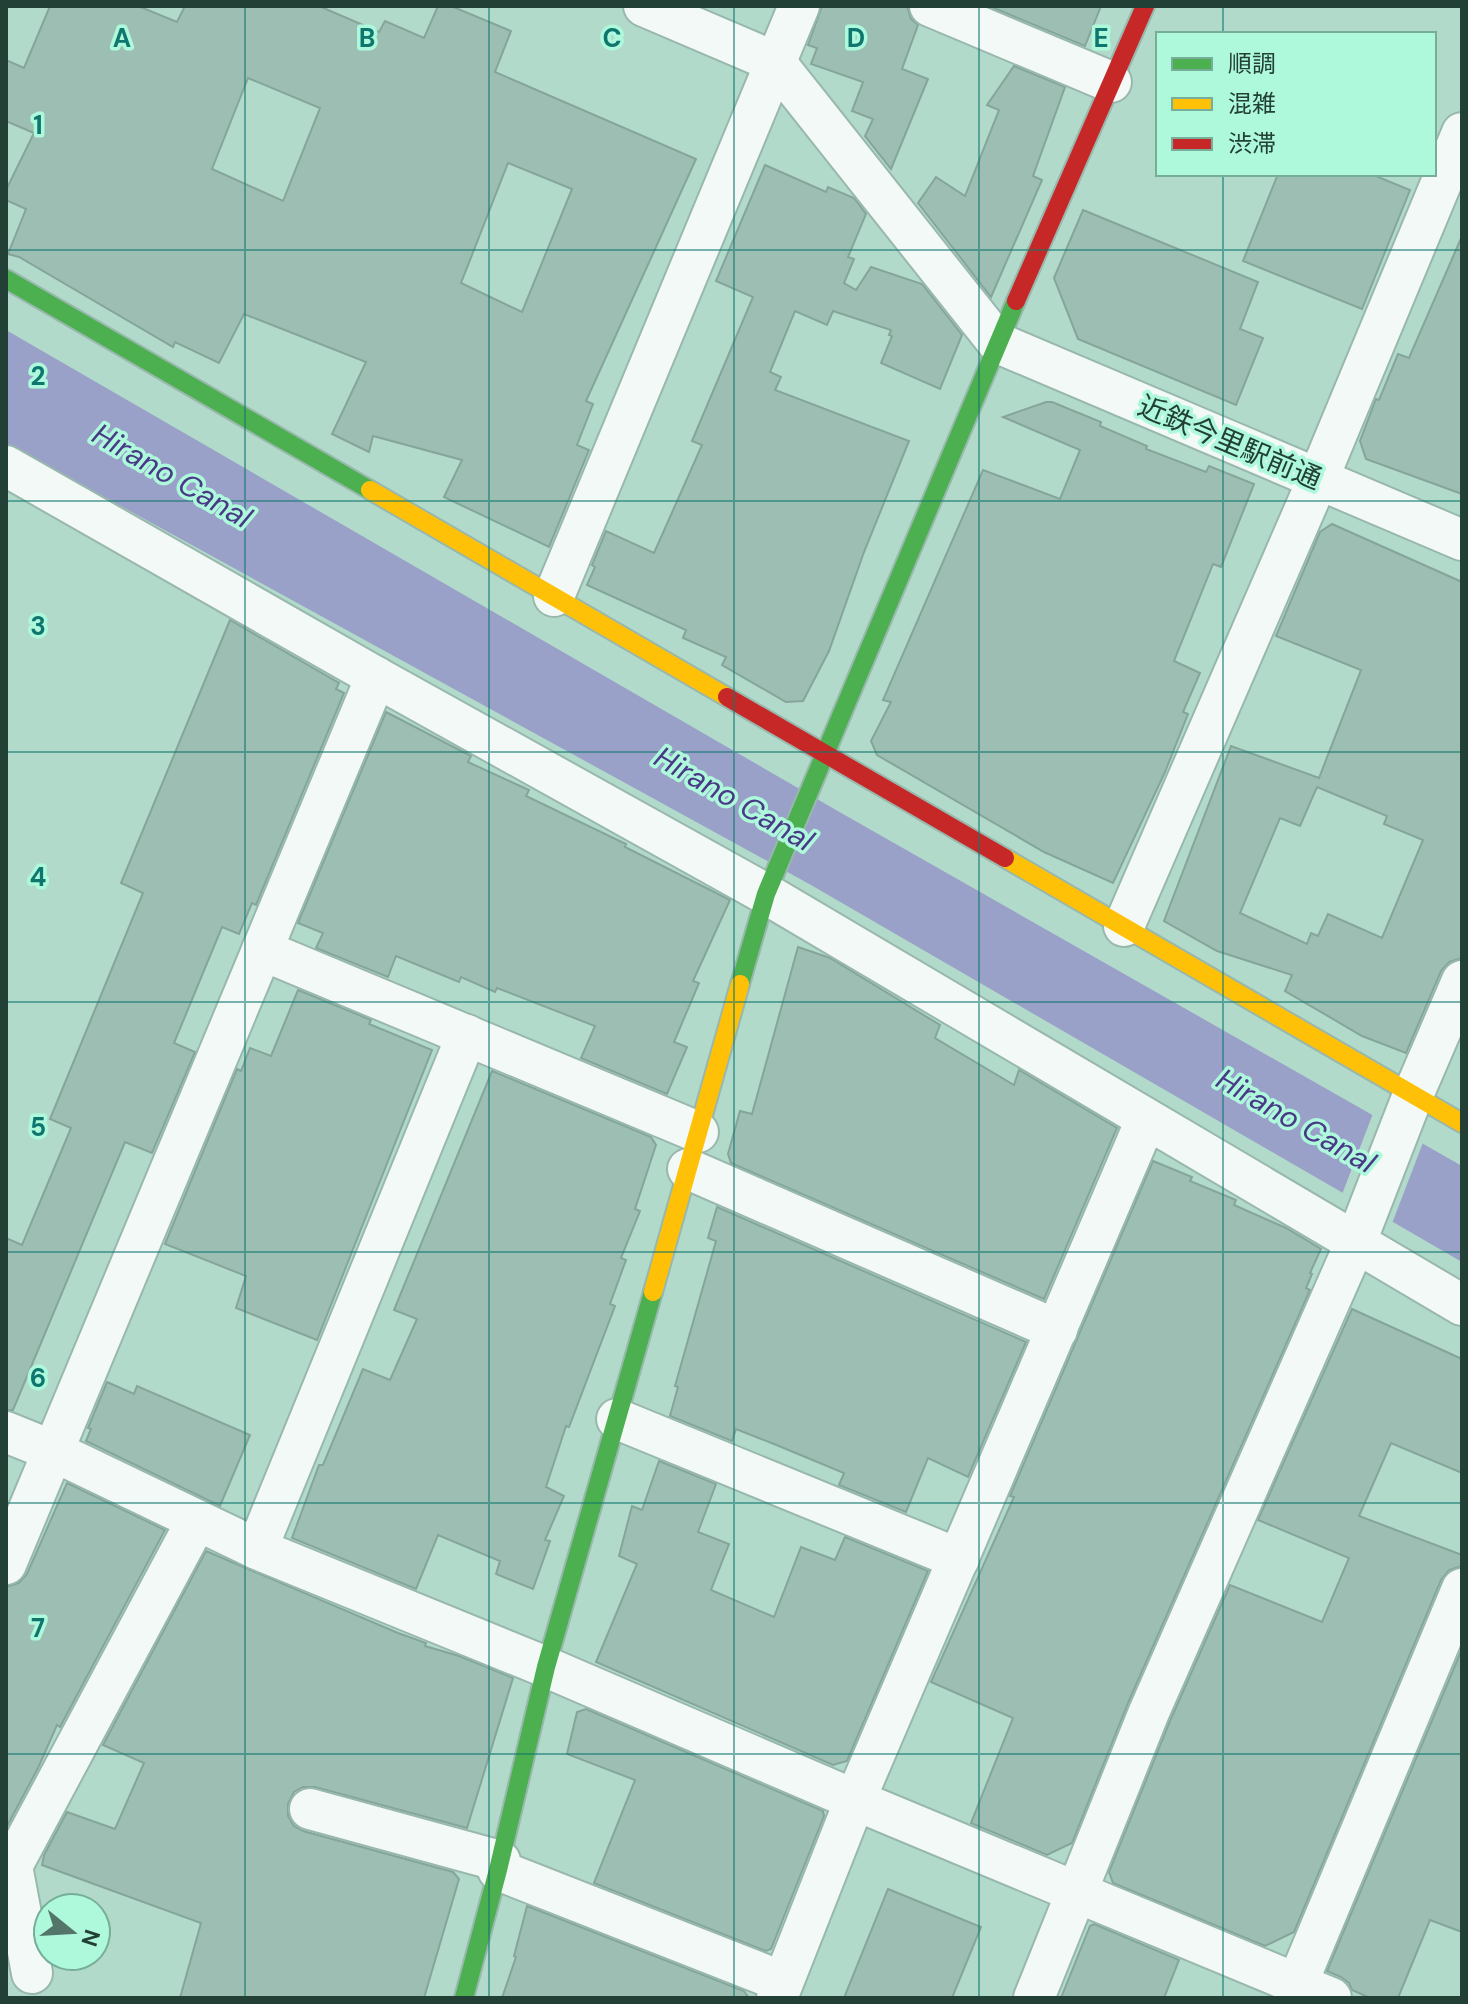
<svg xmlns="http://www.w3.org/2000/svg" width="1468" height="2004" font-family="'DM Sans','Noto Sans JP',sans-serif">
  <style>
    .water { fill: #9aa1c8 }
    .pier { fill: #b2dacb }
    .building { fill: #9dbfb3; stroke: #85a59a; stroke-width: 2; fill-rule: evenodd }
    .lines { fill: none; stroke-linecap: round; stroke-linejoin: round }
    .street-casing { stroke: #99b8ad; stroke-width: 44 }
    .fast-casing { stroke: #99b8ad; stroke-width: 22 }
    .slow-casing { stroke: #99b8ad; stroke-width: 22 }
    .jam-casing { stroke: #99b8ad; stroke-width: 22 }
    .street { stroke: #f3f9f7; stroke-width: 40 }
    .fast { stroke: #4caf50; stroke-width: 18 }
    .slow { stroke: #ffc107; stroke-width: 18 }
    .jam { stroke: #c62828; stroke-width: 18 }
    .grid { fill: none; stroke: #0f766e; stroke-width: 2; stroke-opacity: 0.55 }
    .labels { text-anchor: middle; stroke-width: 7; stroke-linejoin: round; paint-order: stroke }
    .street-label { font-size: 28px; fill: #224036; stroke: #aef8dc }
    .water-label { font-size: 30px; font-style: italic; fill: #493986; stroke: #aef8dc }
    .grid-label { font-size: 26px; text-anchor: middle; font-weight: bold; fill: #0f766e; stroke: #aef8dc; stroke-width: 7; stroke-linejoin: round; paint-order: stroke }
  </style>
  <rect width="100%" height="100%" fill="#b2dacb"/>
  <!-- water -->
  <path class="water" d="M6 330 843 814 1462 1166V1262L811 885 6 443Z"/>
  <!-- pier -->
  <path class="pier" d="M1374 1111 1424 1140 1391 1226 1341 1197Z"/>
  <!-- building -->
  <g class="building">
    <path d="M50 6H138L177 22 185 6H319L379 32 385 21 424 38 438 6H451L511 31 495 72 696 159 586 401 593 404 577 445 589 450 549 547 444 497 462 460 373 436 369 452 332 434 366 362 244 314 219 363 175 342 173 347 19 257 8 254 26 209 6 200V190L34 133 6 121V60L24 68ZM248 78 320 108 283 201 212 169ZM508 163 572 189 522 312 461 283Z"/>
    <path d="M822 6H907L911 19 918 25 902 69 928 79 891 169 865 136 873 119 852 111 863 82 811 64 817 48 808 45Z"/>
    <path d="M989 6H1101L1085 46Z"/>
    <path d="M1014 66 1065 87 1033 176 1042 180 991 297 918 203 936 177 965 196 999 110 987 105Z"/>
    <path d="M765 165 826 192 828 187 854 198 866 214 848 257 854 259 844 283 856 290 871 267 922 284 962 335 940 389 881 363 892 336 889 335 891 330 833 311 827 325 795 311 770 372 781 377 775 390 909 441 864 552 829 651 803 701 786 702 722 665 726 657 683 638 686 630 587 585 595 567 592 565 606 531 654 553 702 445 692 441 753 297 716 281Z"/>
    <path d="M1278 174H1371L1410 190 1362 309 1243 261Z"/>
    <path d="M1083 210 1258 282 1240 329 1263 338 1236 405 1078 339 1054 278Z"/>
    <path d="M1462 236V494L1366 459 1360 441 1376 399 1379 400 1398 354 1409 358Z"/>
    <path d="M1046 402H1052L1101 422 1100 426 1147 446 1146 449 1206 472 1209 466 1254 484 1221 567 1213 564 1174 661 1200 673 1183 712 1188 714 1165 772 1113 883 1044 852 877 755 871 741 891 702 883 700 983 470 1060 499 1080 450 1003 417Z"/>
    <path d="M1332 524 1462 582V958L1449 962 1441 971 1406 1053 1362 1036 1285 991 1292 975 1217 951 1164 921 1231 746 1319 778 1361 670 1276 636 1320 532ZM1317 787 1387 816 1384 824 1423 840 1382 938 1328 914 1318 936 1311 933 1307 944 1240 913 1280 818 1300 826Z"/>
    <path d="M230 620 339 683 336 689 344 693 256 905 252 903 239 934 222 927 174 1043 195 1052 152 1153 125 1142 13 1410H6V1238L22 1245 71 1128 50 1119 143 893 121 883Z"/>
    <path d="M386 712 471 756 468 762 529 790 526 796 626 844 625 847 730 900 693 981 699 983 674 1042 687 1047 667 1094 581 1058 595 1026 497 988 495 992 461 977 459 982 396 956 388 977 316 948 323 933 298 923Z"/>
    <path d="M798 947 830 958 940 1025 935 1038 1014 1085 1019 1070 1117 1128 1044 1299 731 1163 728 1154 740 1111 752 1114Z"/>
    <path d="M298 990 371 1020 369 1024 432 1050 317 1340 236 1308 246 1276 165 1244 237 1069 241 1071 250 1048 271 1056Z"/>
    <path d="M492 1071 651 1137 656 1145 635 1209 640 1211 621 1258 626 1260 610 1304 615 1306 569 1427 566 1426 546 1487 564 1496 545 1540 550 1541 533 1589 496 1574 500 1561 438 1535 416 1589 292 1538 319 1465H323L363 1369 390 1380 417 1319 394 1310Z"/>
    <path d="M1153 1161 1192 1177 1190 1181 1236 1200 1234 1205 1286 1228 1321 1249 1310 1273 1312 1274 1306 1288 1310 1290 1128 1703 1072 1843 1047 1855 971 1823 1013 1718 931 1682 1014 1497 1010 1496Z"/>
    <path d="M717 1207 1026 1342 968 1477 928 1458 906 1512 839 1485 844 1473 774 1444 736 1429 732 1441 670 1416 678 1387 675 1386 716 1241 708 1238Z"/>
    <path d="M1352 1309 1462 1359V1473L1391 1443 1359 1516 1462 1555V1566L1449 1570 1441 1580 1294 1932 1265 1946 1113 1883 1109 1872 1170 1721 1230 1585 1322 1622 1349 1558 1258 1520Z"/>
    <path d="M107 1382 134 1394 137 1386 250 1435 220 1506 86 1441 91 1429 88 1428Z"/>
    <path d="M659 1461 716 1484 698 1532 729 1544 711 1590 774 1617 801 1547 835 1560 845 1537 928 1571 847 1761 833 1765 596 1662 637 1564 619 1556 632 1506 642 1510Z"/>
    <path d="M67 1483 165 1530 60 1727 57 1725 38 1768 6 1828V1587L19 1583 27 1574Z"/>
    <path d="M206 1551 398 1633 426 1643 425 1646 459 1656 513 1678 467 1828 315 1787H303L294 1792 288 1804V1816L294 1826 303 1831 453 1872 459 1879 424 1998H180L201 1923 42 1865 44 1855 67 1812 115 1829 144 1763 103 1745Z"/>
    <path d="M1462 1649V1932L1430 1920 1398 1998H1370L1352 1990 1349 1983 1341 1977 1327 1971Z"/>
    <path d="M586 1709 823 1811 824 1816 771 1949 766 1951 594 1883 635 1780 567 1754 577 1712Z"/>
    <path d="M888 1889 981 1927 952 1998H844Z"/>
    <path d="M527 1906 744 1991 749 1998H502L516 1957 514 1956Z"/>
    <path d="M1094 1924 1179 1960 1164 1998H1061L1090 1926Z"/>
  </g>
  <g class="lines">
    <!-- street casing -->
    <g class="street-casing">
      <g id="street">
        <path d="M644 6 775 62 998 343 1462 540"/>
        <path d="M930 6 1111 82"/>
        <path d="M6 466 376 677 766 894 1462 1305"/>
        <path d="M554 596 799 6"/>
        <path d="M1124 926 1318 479 1462 133"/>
        <path d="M262 950 698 1132"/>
        <path d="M688 1169 1057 1330"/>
        <path d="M617 1419 959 1559"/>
        <path d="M6 1432 53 1451 257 1549 546 1667 855 1800 1331 1998"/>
        <path d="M257 1549 467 1035"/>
        <path d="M6 1564 376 677"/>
        <path d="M310 1809 500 1861"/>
        <path d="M498 1870 783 1982"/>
        <path d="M32 1973 12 1866 196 1522"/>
        <path d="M1297 1984 1462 1589"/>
        <path d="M777 1998 855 1800 1146 1120"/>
        <path d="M1034 1998 1149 1712 1355 1244 1413 1095 1462 981"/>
      </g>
    </g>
    <!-- fast casing -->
    <g class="fast-casing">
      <g id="fast">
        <path d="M6 279 370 490"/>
        <path d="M740 984 766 894 1016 301"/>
        <path d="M464 1998 498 1870 546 1667 653 1292"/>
      </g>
    </g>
    <!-- slow casing -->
    <g class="slow-casing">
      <g id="slow">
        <path d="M370 490 727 697"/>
        <path d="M1005 858 1462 1123"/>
        <path d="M653 1292 740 984"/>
      </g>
    </g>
    <!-- jam casing -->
    <g class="jam-casing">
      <g id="jam">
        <path d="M1016 301 1145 6"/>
        <path d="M727 697 1005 858"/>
      </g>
    </g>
    <!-- street -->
    <use href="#street" class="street"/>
    <!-- fast -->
    <use href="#fast" class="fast"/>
    <!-- slow -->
    <use href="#slow" class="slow"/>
    <!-- jam -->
    <use href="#jam" class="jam"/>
  </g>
  <!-- grid -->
  <path class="grid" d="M245 6V1998M489 6V1998M734 6V1998M979 6V1998M1223 6V34M1223 174V1998M6 250H1462M6 501H1462M6 752H1462M6 1002H1462M6 1252H1462M6 1503H1462M6 1754H1462"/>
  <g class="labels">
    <!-- street labels -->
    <g class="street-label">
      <text transform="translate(1230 442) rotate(23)" y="10">近鉄今里駅前通</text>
    </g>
    <!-- water labels -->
    <g class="water-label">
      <text transform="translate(172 476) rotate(30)" y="10">Hirano Canal</text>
      <text transform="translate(734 799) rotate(30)" y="10">Hirano Canal</text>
      <text transform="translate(1296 1121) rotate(30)" y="10">Hirano Canal</text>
    </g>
  </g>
  <g class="grid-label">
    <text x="122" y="47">A</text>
    <text x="367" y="47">B</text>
    <text x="612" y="47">C</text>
    <text x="856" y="47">D</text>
    <text x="1101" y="47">E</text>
    <text x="38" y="134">1</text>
    <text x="38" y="385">2</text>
    <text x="38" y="635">3</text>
    <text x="38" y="886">4</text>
    <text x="38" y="1136">5</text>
    <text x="38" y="1387">6</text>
    <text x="38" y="1637">7</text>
  </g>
  <!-- border -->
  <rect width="1468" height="2004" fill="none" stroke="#224036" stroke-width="16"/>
  <!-- legend -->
  <rect x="1156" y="32" width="280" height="144" fill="#aef8dc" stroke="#76ae9a" stroke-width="2"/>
  <rect x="1172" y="58" width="40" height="12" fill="#4caf50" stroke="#76ae9a" stroke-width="2"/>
  <text x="1228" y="72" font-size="24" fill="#224036">順調</text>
  <rect x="1172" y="98" width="40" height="12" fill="#ffc107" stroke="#76ae9a" stroke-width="2"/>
  <text x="1228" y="112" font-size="24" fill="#224036">混雑</text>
  <rect x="1172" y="138" width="40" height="12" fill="#c62828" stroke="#76ae9a" stroke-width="2"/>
  <text x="1228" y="152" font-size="24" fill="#224036">渋滞</text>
  <!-- north arrow -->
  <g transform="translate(72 1932) rotate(108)"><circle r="38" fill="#aef8dc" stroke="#76ae9a" stroke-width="2"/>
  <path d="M0-6L14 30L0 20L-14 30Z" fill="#54766a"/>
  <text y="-12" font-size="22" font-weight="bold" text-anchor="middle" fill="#224036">N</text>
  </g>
</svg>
